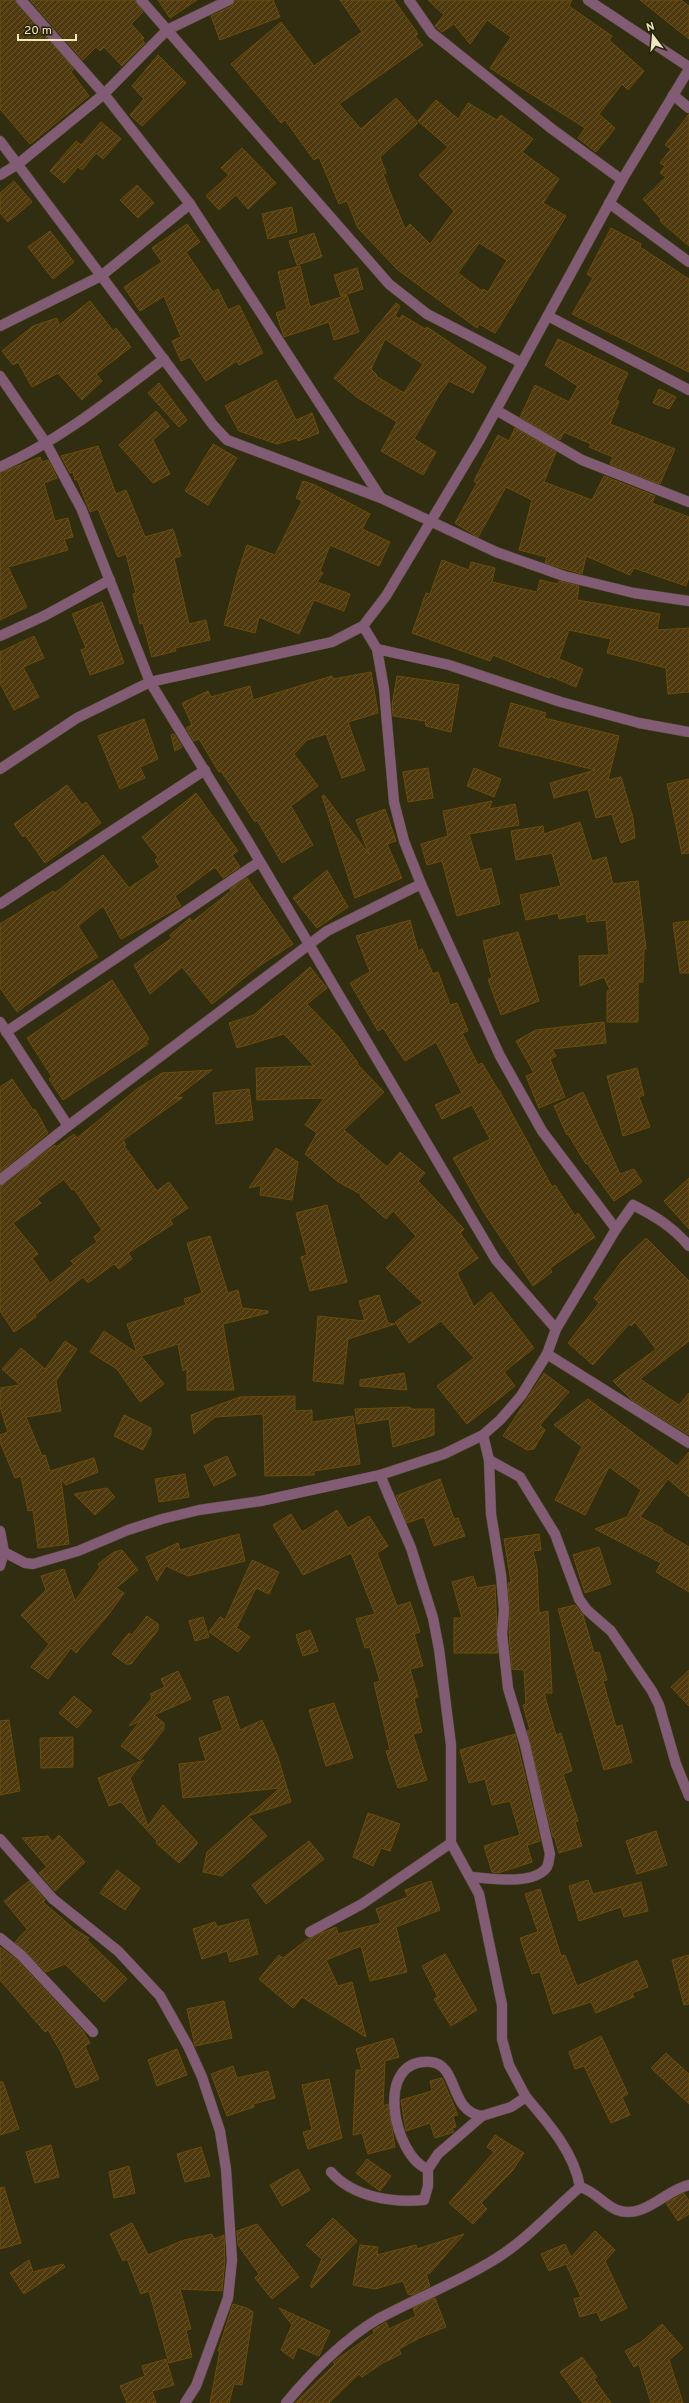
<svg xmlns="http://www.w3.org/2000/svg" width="689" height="2403" font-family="Overpass,sans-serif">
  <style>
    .building { fill: url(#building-hatch); stroke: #6b4c09; fill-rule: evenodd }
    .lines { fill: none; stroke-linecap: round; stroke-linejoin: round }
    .minor-casing { stroke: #4f4b2d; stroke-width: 11 }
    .minor { stroke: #825b75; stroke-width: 10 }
  </style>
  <defs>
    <pattern id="building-hatch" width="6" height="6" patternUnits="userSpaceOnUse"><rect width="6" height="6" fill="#4f390e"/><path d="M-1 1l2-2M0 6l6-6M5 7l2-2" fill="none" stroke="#69562f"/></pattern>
  </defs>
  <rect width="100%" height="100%" fill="#312d11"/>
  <!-- building -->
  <g class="building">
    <path d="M0 0H15L74 69 71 72 89 96 30 144 0 109Z"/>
    <path d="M30 0H135L143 12 131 24 144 38 142 40 145 43 122 66 104 47 100 51 96 47 83 60Z"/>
    <path d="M158 0H197L170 18Z"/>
    <path d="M235 0H273L280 17 220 40 211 16 232 6Z"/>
    <path d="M340 0H394L418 34 415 36 423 45 339 104 361 129 396 98 418 123 380 157 386 173 383 174 405 229 410 224 430 244 454 211 419 175 448 147 418 121 436 100 458 119 468 103 497 120 501 115 533 139 522 152 559 179 543 203 566 216 495 333 479 324 477 328 398 270 358 228 347 201 339 204 319 157 314 160 285 120 281 123 231 64 281 22 314 66 362 32ZM479 243 507 260 488 292 483 289 482 291 458 273Z"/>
    <path d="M428 0H572L569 6 612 36 609 40 644 71 628 90 622 84 599 114 615 128 596 152 578 138 585 128 490 68 511 37 487 20 470 44 454 24 442 32 435 26 444 15Z"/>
    <path d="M640 0H681L689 6V39Z"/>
    <path d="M158 55 186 83 142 126 130 115 144 99 132 86Z"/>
    <path d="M689 114V246L660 221 661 219 643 199 666 177 660 173 665 166 660 163 671 149 665 145Z"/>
    <path d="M101 122 121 139 103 159 96 153 82 170 78 167 64 183 50 171 76 141 81 145Z"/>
    <path d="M242 148 276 183 248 209 236 195 219 210 206 196 229 175 221 168Z"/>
    <path d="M14 181 32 202 8 222 0 213V193Z"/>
    <path d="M137 185 154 203 138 218 120 200Z"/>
    <path d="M292 207 297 232 268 239 262 214Z"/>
    <path d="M187 224 200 242 186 252 213 292 218 289 228 310 239 305 263 353 239 365 237 361 206 381 190 357 181 361 172 341 181 337 164 296 140 311 124 287 162 262 152 248Z"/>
    <path d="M611 228 641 244 640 247 689 279V372L572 314 593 278 587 274Z"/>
    <path d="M50 231 74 262 53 279 28 247Z"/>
    <path d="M314 233 322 257 297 265 289 241Z"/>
    <path d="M300 266 310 307 347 295 359 332 334 340 329 322 284 337 276 313 287 309 278 272Z"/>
    <path d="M357 268 363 289 341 296 334 275Z"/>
    <path d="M90 301 113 331 116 328 131 347 96 374 102 381 82 400 58 373 32 387 18 362 13 365 2 351 33 326 57 318 59 325Z"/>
    <path d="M396 303 400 306 395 316 400 319 402 315 425 329 427 327 486 367 473 393 449 381 439 395 414 439 436 452 423 475 381 451 397 422 358 398 334 378ZM385 339 423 364 404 393 376 376 377 375 371 369Z"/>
    <path d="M558 339 628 373 616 400 619 401 610 424 675 449 660 484 610 464 613 457 589 447 591 444 564 432 560 440 520 417 535 385 569 402 578 386 545 365Z"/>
    <path d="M276 380 296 420 312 413 319 433 298 441 297 438 277 444 239 431 225 406Z"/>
    <path d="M159 383 187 420 179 427 148 393Z"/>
    <path d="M659 389 676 397 669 409 653 403Z"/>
    <path d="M156 411 169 426 153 440 170 474 153 483 119 445Z"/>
    <path d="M515 428 556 452 544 482 592 500 604 476 655 496 652 503 689 517V577L686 586 634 568 630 575 586 556 582 574 545 563 547 557 519 550 532 500 506 487 478 537 455 523 477 483 474 481 498 435 509 441Z"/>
    <path d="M213 444 237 458 208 505 185 491Z"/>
    <path d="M98 446 116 494 126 490 145 537 173 529 181 556 174 558 189 624 206 620 210 640 175 648 176 651 152 657 143 623 140 624 133 594 136 593 126 554 118 557 98 509 90 512 77 479 75 480 73 472 70 473 61 456Z"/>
    <path d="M40 457 42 462 48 460 57 478 44 483 55 521 68 518 73 537 64 539 68 550 8 567 27 607 0 620V473Z"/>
    <path d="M303 481 315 485 370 514 362 529 390 542 379 566 330 545 320 571 323 573 317 582 350 594 344 611 314 600 299 634 259 617 255 633 224 625 237 575 247 545 275 555 302 501 296 498Z"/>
    <path d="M442 560 469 570 471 562 495 568 492 582 537 592 540 580 558 584 559 581 579 586 577 600 660 614 657 630 689 628V692L668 694 666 668 607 653 611 639 569 630 559 659 583 669 576 687 550 676 549 678 493 655 490 661 412 633 426 593 430 594Z"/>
    <path d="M102 602 124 663 90 675 81 650 86 648 72 614Z"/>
    <path d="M34 636 44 658 23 667 39 697 14 710 0 683V652Z"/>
    <path d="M371 672 378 713 348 722 365 770 342 778 326 734 307 740 294 754 318 786 291 806 313 845 282 863 257 820 255 822 221 771 219 772 199 739 194 741 186 728 192 725 182 703 208 691 211 697 250 686 253 700 332 676 333 679Z"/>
    <path d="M397 676 459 685 451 732 426 726 425 721 393 716 392 705Z"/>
    <path d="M511 703 546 713 544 718 619 736 608 780 621 777 633 818 635 838 621 843 612 814 596 818 588 789 554 798 550 783 595 770 499 746Z"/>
    <path d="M144 719 158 759 140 767 145 778 120 789 98 736Z"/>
    <path d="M174 734 182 747 175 751 171 735Z"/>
    <path d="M428 768 433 798 408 802 403 772Z"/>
    <path d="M474 768 501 779 494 797 467 786Z"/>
    <path d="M689 779V853L682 854 667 784Z"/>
    <path d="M67 785 82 805 86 802 101 823 45 863 25 835 23 837 14 824Z"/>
    <path d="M196 793 238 851 232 855 240 867 223 878 215 867 175 896 181 906 121 939 103 906 78 926 98 957 68 975 17 1012 0 988V924L53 891 55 893 103 855 129 888 160 867 155 860 158 857 142 837Z"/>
    <path d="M324 795 369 854 356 820 385 809 396 841 387 844 402 878 355 898 322 796Z"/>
    <path d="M492 801 489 809 515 804 519 825 469 834 480 871 491 868 500 904 457 916 442 861 427 865 421 844 448 836 443 811Z"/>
    <path d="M580 822 592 861 606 857 613 884 638 881 646 949H644L643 982H638V1022H607V991L610 990 604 977 580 986 579 956 609 955 606 920 587 922 586 914 559 919 558 913 526 920 520 895 561 886 552 853 516 860 511 831 543 826 544 834Z"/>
    <path d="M327 870 348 907 317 928 293 898Z"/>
    <path d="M247 878 293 944 259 966 212 1004 182 967 150 994 134 965 172 938 170 935 190 918 192 922 231 891 230 889Z"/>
    <path d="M410 920 418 951 422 949 433 974 438 972 450 1005 457 1003 468 1031 462 1033 478 1065 482 1063 498 1090H499L552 1187 555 1185 575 1216 578 1213 595 1237 550 1268 552 1272 533 1286 483 1211 453 1158 490 1139 472 1105 442 1119 435 1105 462 1093 436 1042 405 1061 383 1028 378 1031 350 983 370 972 356 936Z"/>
    <path d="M689 921V973H680L673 923Z"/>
    <path d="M518 932 539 1001 501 1015 488 979 492 978 483 941Z"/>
    <path d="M310 967 327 988 307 1004 338 1036 358 1063 357 1064 384 1092 344 1130 387 1167 400 1152 425 1173 418 1181 464 1229 460 1233 478 1258 457 1273 474 1307 491 1292 534 1348 504 1372 515 1386 467 1424 437 1386 474 1358 441 1321 409 1343 395 1322 423 1303 386 1268 416 1236 393 1211 386 1219 360 1196 362 1195 337 1181 305 1154 317 1133 305 1125 324 1098 257 1100 256 1068 314 1066 284 1034 237 1048 229 1023 254 1015Z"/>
    <path d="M112 980 149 1039 146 1041 148 1044 63 1100 49 1079 52 1077 27 1038Z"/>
    <path d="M604 1022 606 1043 552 1049 556 1056 550 1059 565 1097 539 1108 526 1076 534 1073 516 1041 536 1030Z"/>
    <path d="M637 1068 644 1095 639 1097 650 1127 623 1136 607 1076Z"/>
    <path d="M212 1070 175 1098 183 1097 123 1140 126 1145 124 1146 157 1191 169 1182 188 1208 170 1220 173 1224 128 1253 132 1259 119 1269 114 1264 88 1283 83 1277 35 1315 36 1317 14 1332 0 1311V1186L55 1145 56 1147 74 1134 77 1138 137 1089 162 1073ZM64 1179 72 1190 74 1189 102 1230 94 1237 97 1242 71 1261 74 1264 50 1283 32 1258 38 1254 13 1223 41 1203 37 1199Z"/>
    <path d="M12 1079 33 1110 35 1109 48 1133 0 1172V1087Z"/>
    <path d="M249 1089 253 1120 216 1124 213 1093Z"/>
    <path d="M583 1092 620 1174 634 1169 642 1182 614 1201 587 1163 586 1164 568 1134 567 1135 554 1106Z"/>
    <path d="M276 1148 298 1162 292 1200 260 1195 261 1185 249 1188Z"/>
    <path d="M689 1178V1229L664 1201Z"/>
    <path d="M327 1205 347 1282 310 1291 301 1257 307 1255 296 1213Z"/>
    <path d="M210 1236 228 1293 238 1290 242 1308 268 1311V1313L223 1324 234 1390H187V1368L183 1371 178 1344 141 1356 164 1384 140 1402 117 1369 90 1352 104 1331 137 1353 127 1324 186 1305 184 1299 202 1293 187 1243Z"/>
    <path d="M646 1238 689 1281V1341L640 1379 679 1405 689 1393V1435L632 1400 613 1381 656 1349 635 1322 631 1326 629 1324 593 1365 568 1343 599 1303 594 1298 622 1261Z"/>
    <path d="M379 1295 388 1323 395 1324 348 1339 343 1384 313 1381 318 1316 365 1321 359 1301Z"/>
    <path d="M65 1341 77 1349 56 1381 61 1411 26 1417 42 1456 45 1455 50 1471 94 1458 98 1472 66 1485 61 1479 69 1544 38 1548 33 1510 28 1511 21 1476 15 1478 0 1442V1435L8 1432 0 1407V1388L20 1385 2 1369 21 1348 45 1369Z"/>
    <path d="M404 1373 407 1390 360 1386V1380Z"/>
    <path d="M544 1373 569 1392 540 1425 545 1430 534 1449 527 1450 503 1436Z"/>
    <path d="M295 1396V1411L312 1410V1422L353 1416 360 1464 314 1471V1475L265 1476 263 1414 215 1417 194 1434 191 1415 240 1397Z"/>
    <path d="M588 1399 677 1466 689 1452V1497L668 1479 640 1517 663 1529 662 1531 689 1547V1592L656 1572 661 1563 595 1529 627 1517 641 1490 609 1467 585 1515 555 1500 582 1447 554 1425Z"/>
    <path d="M410 1407V1409H434V1435L393 1447 389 1419 357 1424 355 1409Z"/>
    <path d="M124 1415 151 1428V1434L143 1450 114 1436Z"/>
    <path d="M227 1456 236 1475 214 1486 204 1466Z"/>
    <path d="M185 1474 189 1497 159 1502 155 1479Z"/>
    <path d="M440 1479 454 1519 458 1518 465 1536 434 1546 424 1517 407 1523 396 1496Z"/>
    <path d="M107 1488 115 1497 95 1515 74 1494Z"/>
    <path d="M337 1510 348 1528 369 1516 388 1546 377 1553 397 1606 410 1602 420 1632 414 1634 423 1666 410 1669 418 1697 414 1698 422 1732 413 1734 427 1780 398 1788 386 1751 390 1750 374 1683 380 1681 370 1647 365 1648 356 1619 375 1614 351 1553 303 1575 273 1525 291 1514 302 1532Z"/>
    <path d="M239 1534 245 1561 188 1576 166 1566 157 1581 146 1557 178 1543 180 1550Z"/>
    <path d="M539 1534 541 1550 533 1551 537 1568 539 1613 548 1611 552 1693H544L556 1735 561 1733 572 1771 563 1774 578 1821 575 1822 582 1846 559 1853 554 1836 553 1837 527 1731 530 1730 523 1705 526 1704 524 1670 512 1669 509 1634 510 1609 508 1583 511 1582 504 1539Z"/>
    <path d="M599 1547 611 1584 585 1593 573 1555Z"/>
    <path d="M122 1550 138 1570 116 1588 124 1593 108 1615 76 1653 71 1648 48 1679 31 1667 49 1644 21 1615 46 1590 41 1576 64 1569 75 1601 100 1567 98 1564 114 1552Z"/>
    <path d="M252 1560 279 1572 269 1594 256 1588 237 1627 234 1626 250 1637 238 1652 209 1632 220 1617 225 1620Z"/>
    <path d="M473 1576 477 1588 495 1585 498 1653H454V1618H462L452 1582Z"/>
    <path d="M575 1605 583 1615 594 1653 599 1652 607 1680 603 1681 616 1727 622 1725 632 1762 604 1770 558 1609Z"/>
    <path d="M147 1616 158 1624V1630L131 1664H126L112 1654 129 1633 132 1635Z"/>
    <path d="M203 1617 209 1637 195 1641 189 1621Z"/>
    <path d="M310 1630 318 1651 303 1656 296 1635Z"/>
    <path d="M689 1670V1706L671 1687Z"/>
    <path d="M178 1671 191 1699 154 1715 164 1723V1729L140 1760 121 1746 140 1721 129 1726 152 1698 150 1694 165 1687 161 1679Z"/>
    <path d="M74 1696 92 1711 77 1728 59 1713Z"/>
    <path d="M228 1696 240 1730 262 1720 278 1757 291 1802 248 1816 267 1836 222 1876 203 1872 207 1852 280 1788 183 1798 179 1764 206 1761 199 1738 223 1730 213 1701Z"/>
    <path d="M334 1703 353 1758 326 1766 309 1710Z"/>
    <path d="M9 1720 20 1791 0 1795V1721Z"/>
    <path d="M515 1734 540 1841 527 1845 532 1862 498 1873 492 1872 484 1846 520 1835 510 1801 492 1805 485 1779 469 1783 460 1750Z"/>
    <path d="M73 1737V1767L41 1768 40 1738Z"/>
    <path d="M144 1760 130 1778 148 1826 163 1805 198 1843 179 1863 156 1843 157 1841 121 1802 109 1806 98 1778Z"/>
    <path d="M368 1813 400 1824 390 1851 381 1848 373 1866 353 1857Z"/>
    <path d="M656 1831 667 1865 637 1874 626 1841Z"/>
    <path d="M59 1835 85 1862 55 1891 39 1873 47 1867 22 1838 48 1836 52 1842Z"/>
    <path d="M309 1841 324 1859 266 1904 252 1885Z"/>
    <path d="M117 1870 140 1888 125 1910 100 1893Z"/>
    <path d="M588 1880 593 1894 641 1882 648 1911 624 1917 621 1907 579 1921 569 1886Z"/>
    <path d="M29 1881 45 1900 43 1902 74 1929 89 1938 87 1940 127 1979 104 2002 65 1964 46 1972 15 1942 27 1929 4 1901Z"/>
    <path d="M431 1881 440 1910 396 1927 407 1972 370 1981 361 1946 326 1960 338 1986 352 1982 366 2037 302 1997 293 2008 259 1979 279 1955 283 1958 309 1938 336 1927 338 1934 381 1923 376 1909 408 1897 405 1890Z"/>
    <path d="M540 1889 561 1956 565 1955 577 1986 637 1960 648 1987 632 1993 634 1997 596 2013 591 2002 553 2014 540 1972 532 1974 520 1938 538 1932 525 1894Z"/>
    <path d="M248 1919 258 1954 230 1962 227 1951 202 1959 193 1929 215 1922 217 1927Z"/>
    <path d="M0 1947 17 1960 83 2031 90 2043 85 2046 99 2079 76 2088 62 2054 48 2030 45 2032 0 1980Z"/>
    <path d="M445 1954 477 2010 451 2026 434 1999 438 1997 422 1966Z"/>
    <path d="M689 1955V2004L684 2005 672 1960Z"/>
    <path d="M224 2001 232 2038 195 2046 187 2009Z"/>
    <path d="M601 2036 628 2094 622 2097 630 2115 611 2123 584 2066 575 2069 569 2052Z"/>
    <path d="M393 2038 399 2057 385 2061 383 2106 388 2104 395 2147 368 2154 362 2133 353 2135 356 2070H362L356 2049Z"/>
    <path d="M177 2049 187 2075 157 2086 148 2060Z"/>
    <path d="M666 2053 689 2074V2104L651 2068Z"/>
    <path d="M233 2066 237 2078 268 2071 275 2098 253 2104 254 2107 227 2116 211 2074Z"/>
    <path d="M442 2078 458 2115 453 2116 456 2127 452 2128 454 2132 435 2138 430 2123 406 2131 401 2100 432 2091 430 2081Z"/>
    <path d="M329 2079 342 2138 308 2149 303 2132 312 2130 302 2085Z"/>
    <path d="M0 2082H3L19 2129 0 2135Z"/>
    <path d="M495 2135 524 2153 513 2170 481 2203 487 2209 473 2224 449 2203 494 2152 487 2147Z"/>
    <path d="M51 2145 59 2177 35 2183 26 2152Z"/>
    <path d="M201 2147 210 2176 185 2182 177 2154Z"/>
    <path d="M367 2159 391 2176 380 2191 356 2173Z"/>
    <path d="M129 2166 135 2193 114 2198 109 2172Z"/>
    <path d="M298 2169 310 2190 282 2206 270 2185Z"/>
    <path d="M4 2187 21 2243 0 2249V2188Z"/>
    <path d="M684 2193 689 2201V2214L678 2221 666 2203Z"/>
    <path d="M333 2218 357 2241 312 2288 310 2286 322 2259 306 2245Z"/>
    <path d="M132 2223 148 2255 184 2240 212 2234 214 2239 224 2235 225 2260 222 2291 180 2289 191 2329 186 2330 192 2357 169 2363 149 2291 141 2294 127 2259 123 2261 110 2234Z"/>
    <path d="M257 2224 299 2277 272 2299 255 2278 259 2274 238 2245 237 2231Z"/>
    <path d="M595 2231 615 2250 605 2261 627 2308 601 2321 597 2312 580 2317 574 2299 581 2297 566 2264 549 2271 541 2254 565 2244 571 2257Z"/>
    <path d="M464 2234 430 2273 426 2274 430 2286 412 2295 408 2294 403 2281 375 2289 353 2285 360 2245 378 2247 377 2255 416 2245 417 2249Z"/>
    <path d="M29 2260 33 2272 63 2264 65 2267 24 2294 10 2273Z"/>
    <path d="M435 2298 446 2327 421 2337 399 2349 401 2354 381 2364 362 2377 359 2374 329 2403H295L335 2364 333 2362 374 2333 373 2330 386 2322 389 2329 416 2316 413 2308Z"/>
    <path d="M233 2304 247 2308 253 2312 242 2385 234 2384 229 2403H210L220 2350 218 2351Z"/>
    <path d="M279 2308 330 2331 319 2356 298 2347 293 2359 281 2350 292 2325Z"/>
    <path d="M662 2324 683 2348 669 2360 683 2403H651L639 2364 634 2367 625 2351 641 2342Z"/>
    <path d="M582 2357 597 2377 594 2379 611 2403H583L560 2372Z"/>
    <path d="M166 2359 174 2385 152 2391 156 2403H127L120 2386 145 2376 142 2366Z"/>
  </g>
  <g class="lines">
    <!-- minor casing -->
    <g class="minor-casing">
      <g id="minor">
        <path d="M21 0 104 94 190 204 381 498"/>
        <path d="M141 0 389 284 427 314 522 363"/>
        <path d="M409 0 432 33 552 129 622 180"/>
        <path d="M588 0 689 67"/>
        <path d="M673 95 689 108"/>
        <path d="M0 141 213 425 227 440 381 498 496 552 564 576 634 593 689 601"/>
        <path d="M0 175 18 164 104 94 167 30 229 0"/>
        <path d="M609 203 689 262"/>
        <path d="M548 316 689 390"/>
        <path d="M0 326 101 276 190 204"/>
        <path d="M0 376 46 443 81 508 150 682 249 843 496 1260 556 1329"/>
        <path d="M496 410 582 460 689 502"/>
        <path d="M0 467C60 440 112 398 164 359"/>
        <path d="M363 626 377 649 384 689 394 802 404 841 421 884 500 1056 542 1131 616 1229"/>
        <path d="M0 636 44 616 110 580"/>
        <path d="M377 649 449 665 561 702 639 723 689 732"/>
        <path d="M0 769 77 718 150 682 332 642 363 626 386 596 479 441 622 180 689 69"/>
        <path d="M0 904 205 770"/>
        <path d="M0 1022 68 1126"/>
        <path d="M6 1032 259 862"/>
        <path d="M0 1180 68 1126 327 931 421 884"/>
        <path d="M547 1354 689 1443"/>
        <path d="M489 1460 520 1477 555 1534 579 1599 587 1610 611 1631 652 1691 659 1705 676 1764 689 1796"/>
        <path d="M0 1531 4 1552 0 1566"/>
        <path d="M4 1552 25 1563 33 1564 78 1551 128 1530 162 1519 199 1510 261 1501 380 1475 444 1454 483 1435 500 1420 521 1396 547 1354 556 1329 616 1229 633 1205C655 1216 673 1227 689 1246"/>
        <path d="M0 1839 53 1899 118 1951 160 1996 188 2046 202 2077 220 2131 226 2169 232 2260 228 2298 196 2386 185 2403"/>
        <path d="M471 1877C490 1878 534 1886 547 1867 549 1863 549 1858 550 1854L525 1745 508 1688 502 1634 504 1610 501 1575 491 1514 489 1460 483 1435"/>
        <path d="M310 1932 362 1904 451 1843"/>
        <path d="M0 1938 21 1955 93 2032"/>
        <path d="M526 2097C548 2123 574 2152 580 2187"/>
        <path d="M428 2169C394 2157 372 2057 431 2062 459 2065 449 2112 482 2116"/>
        <path d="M331 2172C353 2197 392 2203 424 2200L428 2186V2169L438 2154 482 2116 511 2107 526 2097 509 2065 502 2039V2005L479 1894 451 1843V1745L439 1649 433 1618 411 1548 380 1475"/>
        <path d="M580 2187C595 2191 604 2205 617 2210 644 2220 665 2190 689 2185"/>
        <path d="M286 2403C310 2374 345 2338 378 2319 417 2298 459 2282 497 2258 527 2239 553 2210 580 2187"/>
      </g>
    </g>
    <!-- minor -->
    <use href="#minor" class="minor"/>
  </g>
  <!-- north arrow -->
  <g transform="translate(653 36) rotate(344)" stroke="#272307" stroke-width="3" paint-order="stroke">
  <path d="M0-3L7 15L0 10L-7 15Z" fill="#ede7be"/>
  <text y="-6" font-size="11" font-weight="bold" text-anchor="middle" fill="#ede7be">N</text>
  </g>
  <!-- scale -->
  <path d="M18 34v6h58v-6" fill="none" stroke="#ede7be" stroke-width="2"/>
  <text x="24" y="34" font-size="12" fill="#ede7be" stroke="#272307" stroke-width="3" paint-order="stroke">20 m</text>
</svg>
